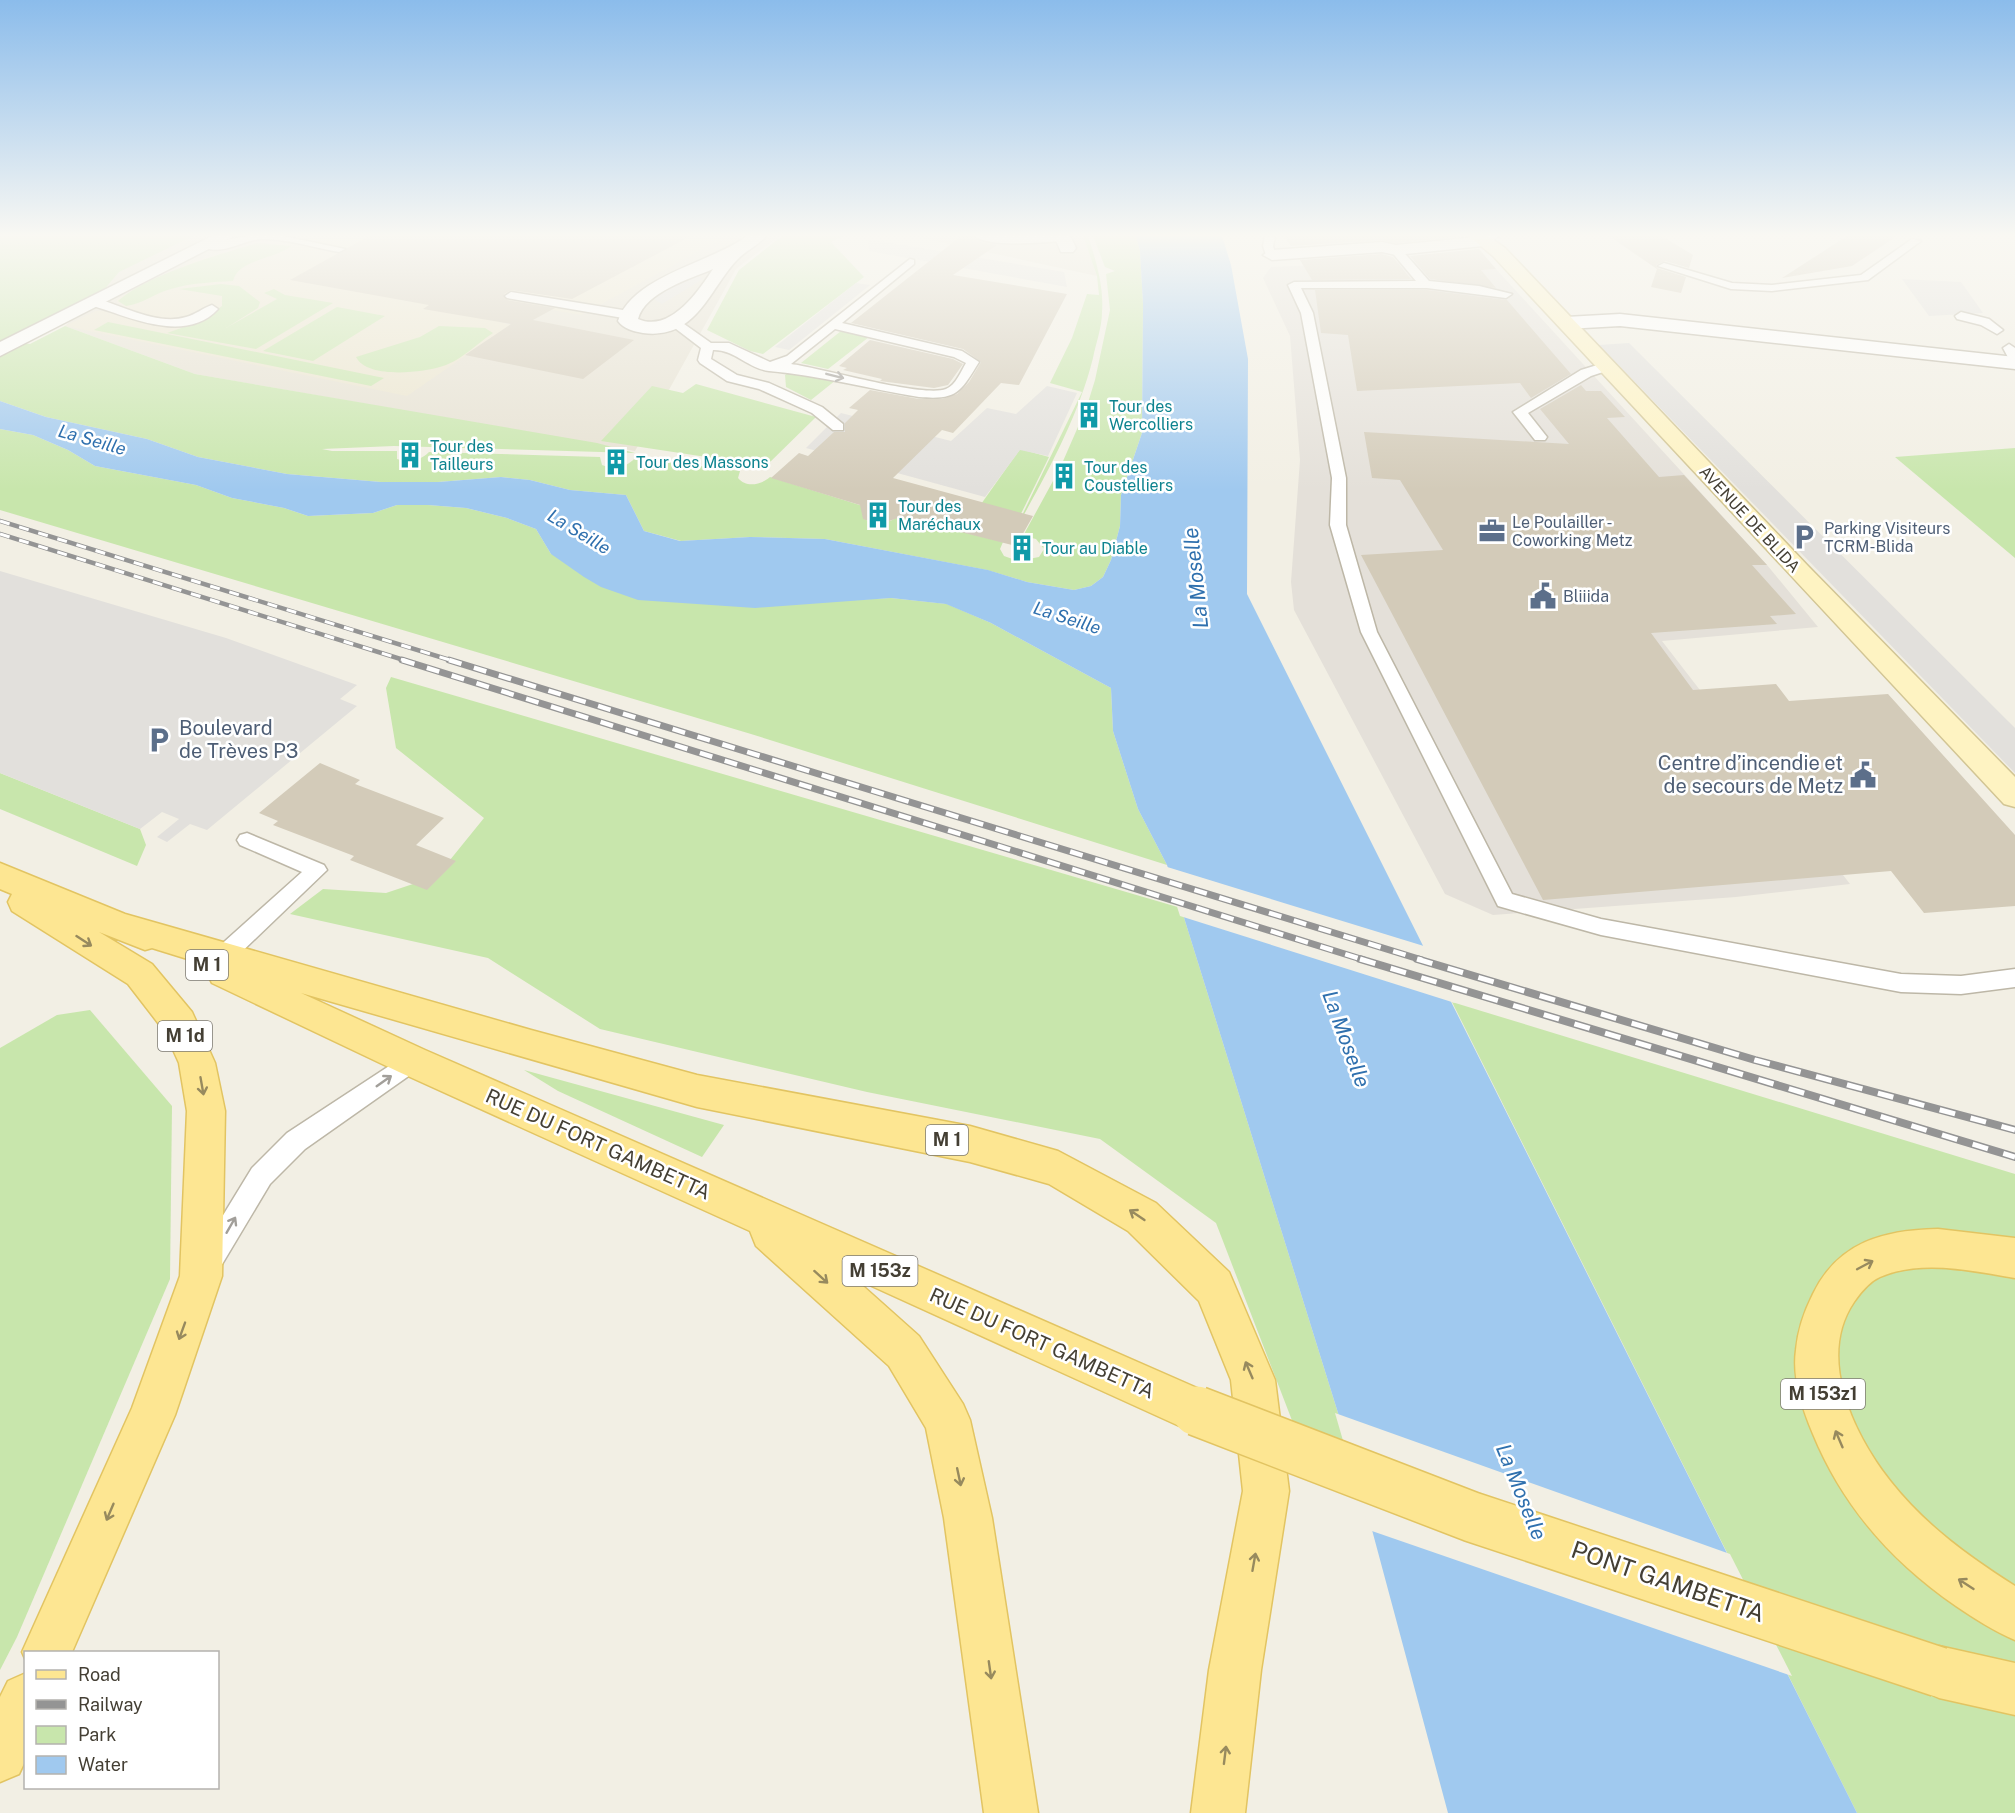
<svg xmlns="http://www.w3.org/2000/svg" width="2015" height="1813" font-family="'Public Sans',sans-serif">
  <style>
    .residential { fill: #e6e1d2 }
    .industrial { fill: #e4e0d9 }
    .education { fill: #ebe5ce }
    .green { fill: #c8e6ac }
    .parking { fill: #e2e0dc }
    .water { fill: #a0c9ef }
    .pier { fill: #f2efe4 }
    .building { fill: #d3cbb9 }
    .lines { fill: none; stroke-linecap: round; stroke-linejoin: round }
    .lane-casing { stroke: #bdb7a7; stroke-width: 3 }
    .street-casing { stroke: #bdb7a7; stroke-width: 3 }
    .secondary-casing { stroke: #d2c594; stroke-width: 3 }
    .primary-casing { stroke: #e2c462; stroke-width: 3 }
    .lane { fill: #fff; fill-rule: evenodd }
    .street { fill: #fff; fill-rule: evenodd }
    .secondary { fill: #fef3c2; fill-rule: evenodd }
    .primary { fill: #fde692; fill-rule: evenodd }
    .rail-far2-casing { stroke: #949494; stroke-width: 4.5 }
    .rail-far1-casing { stroke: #949494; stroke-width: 7 }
    .rail-casing { stroke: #949494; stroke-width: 8 }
    .rail-far2 { stroke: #fff; stroke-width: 3; stroke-dasharray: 10; stroke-linecap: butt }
    .rail-far1 { stroke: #fff; stroke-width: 4.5; stroke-dasharray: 13; stroke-linecap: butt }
    .rail { stroke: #fff; stroke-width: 5; stroke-dasharray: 16; stroke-linecap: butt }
    .primary-bridge-casing { stroke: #e2c462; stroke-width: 52; stroke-linecap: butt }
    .primary-bridge { stroke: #fde692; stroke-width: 49 }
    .oneway { stroke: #a29f9a }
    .oneway2 { stroke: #978a5e }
    .labels { text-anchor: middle; stroke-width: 5; stroke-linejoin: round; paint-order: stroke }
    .far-culture-label { font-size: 16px; fill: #0d838f; stroke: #fff; text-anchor: start }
    .far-street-label { font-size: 16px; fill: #443f34; stroke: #fff }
    .far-service-label { font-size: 16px; fill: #4e5e75; stroke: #fff; text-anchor: start }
    .far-water-label { font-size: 18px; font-style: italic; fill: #2f70ae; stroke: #fff }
    .shield { fill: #fff; stroke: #7c7971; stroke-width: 1.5 }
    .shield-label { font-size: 18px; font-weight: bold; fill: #443f34 }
    .service-label { font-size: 20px; fill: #4e5e75; stroke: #fff; text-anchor: start }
    .street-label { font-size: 20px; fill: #443f34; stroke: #fff }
    .water-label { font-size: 21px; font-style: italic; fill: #2f70ae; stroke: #fff }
    .near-street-label { font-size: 24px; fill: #443f34; stroke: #fff }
  </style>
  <rect width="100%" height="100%" fill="#f2efe4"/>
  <!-- residential -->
  <g class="residential">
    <path d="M0 236H779L736 269 635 451 195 374 65 326 102 292Z"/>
    <path d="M913 236H1083L1097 276Z"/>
  </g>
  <!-- industrial -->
  <path class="industrial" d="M1434 260 1444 271 1496 269 1767 565 1818 627 1662 641 1850 884 1736 897 1493 915 1445 894 1294 610 1291 582 1300 460 1290 336 1263 278 1271 267Z"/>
  <!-- education -->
  <path class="education" d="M289 236H727L581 315 524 305 499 322 510 325 407 396 65 326 96 311 114 310 123 306 117 302V299L194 261 253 244 286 243 296 237Z"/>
  <!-- green -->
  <g class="green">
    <path d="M0 236H193L119 272 102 292 15 342 30 344 65 326 195 374 597 443 635 453 394 446 322 449 332 451H397V459C408 463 420 461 429 452L600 457 602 465C614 470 627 467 635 458L740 471 738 478C746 488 761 485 770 477L866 507V520C877 524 889 524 898 516L1003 542 1000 549 1004 556 1018 561 1039 557 1044 549 1036 539 1023 536 1053 481H1066L1071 477 1068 470 1060 468 1081 420 1088 421 1096 414 1086 409 1095 380 1110 310 1106 274 1115 271 1105 267 1093 236H1136L1140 251 1143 304 1142 433 1121 495 1120 526 1111 560 1103 577 1091 586 1074 590 1027 582 987 570 825 539 750 537 681 541 644 531 626 495 570 490 530 480 501 477 438 482H381L287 474 198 457 147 439 46 417 0 401Z"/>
    <path d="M782 236H843L831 242 864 277 763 354 750 351 707 330 739 270Z"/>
    <path d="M1083 236H1088C1096 260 1104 287 1102 312 1102 327 1096 343 1093 358 1077 422 1043 480 1011 538L1082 392 1050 383 1072 338 1087 294 1099 295 1097 276Z"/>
    <path d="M258 243 291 246C276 259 238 259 233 281 212 282 191 283 171 289 155 293 143 304 126 306L118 301C147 275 220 254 258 243Z"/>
    <path d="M221 284 239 286 260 302 258 308 226 328 277 299 264 293 274 289 285 295 333 303 256 349 167 333 201 321 222 306V296L179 289Z"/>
    <path d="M337 307 385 316 313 361 263 351Z"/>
    <path d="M108 322 384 378 371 386 94 330Z"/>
    <path d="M439 326 485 328 493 333C478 343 460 361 443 366 422 373 367 379 356 357L420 337Z"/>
    <path d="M841 331 869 337 828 369 801 363Z"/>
    <path d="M794 369 836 380 811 400 786 387 785 375Z"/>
    <path d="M696 384 816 417 766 466 601 441 652 386 683 393Z"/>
    <path d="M0 429 33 435 68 450 95 466 196 485 232 498 284 508 308 516 373 513 397 505H428L466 508 507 518 536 529 551 554 834 601 891 598 947 604 991 623 1111 688 1113 731 1138 809 1167 865 751 734 0 510Z"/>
    <path d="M2015 448V558L1895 457Z"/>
    <path d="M1020 449 1049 457 1010 536 967 524Z"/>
    <path d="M391 677 1181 908 1357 1474 1303 1449 1216 1223 1100 1139 867 1092 600 1029 488 958 290 914 323 889 386 893 437 876 484 818 396 748 386 688Z"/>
    <path d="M0 773 140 829 146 845 137 866 0 809Z"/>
    <path d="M1452 1002 2015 1174V1813H1857Z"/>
    <path d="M90 1010 172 1106 170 1279 17 1637 0 1670V1048L57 1015Z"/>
    <path d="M524 1070 724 1125 702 1157 558 1091Z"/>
  </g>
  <!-- parking -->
  <g class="parking">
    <path d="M868 239 1064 272 1067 287 869 251Z"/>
    <path d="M693 274 703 279 662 304 652 298Z"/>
    <path d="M1902 279 1961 282 1983 313 1929 316Z"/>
    <path d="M856 283 870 285 789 350 775 347Z"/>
    <path d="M1629 343 2015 728V773L1599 345Z"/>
    <path d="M1047 386 1077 393 1048 456 1020 450 985 497 806 448 841 413 951 441 987 408 1016 414Z"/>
    <path d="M0 571 226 638 357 685 340 699 357 706 207 830 190 824 167 842 157 837 179 819 162 812 140 829 0 773Z"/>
  </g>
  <!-- water -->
  <path class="water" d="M1136 236H1222L1231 265 1248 359 1247 594 1857 1813H1448L1357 1474 1181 908 1167 865 1138 809 1113 731 1111 688 991 623 946 604 891 598 755 608 638 600 601 587 584 577 551 554 536 529 507 518 466 508 428 505H397L373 513 308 516 284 508 232 498 196 485 95 466 68 450 33 435 0 429V401L46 417 147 439 198 457 287 474 381 482H438L501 477 530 480 570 490 626 495 644 531 680 541 750 537 825 539 988 570 1027 582 1074 590 1091 586 1103 577 1111 560 1120 526 1121 495 1142 433 1143 304 1140 251Z"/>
  <!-- pier -->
  <g class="pier">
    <path d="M1164 866 1427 947 1455 1003 1180 916Z"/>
    <path d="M1335 1413 1730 1554 1792 1676 1369 1530Z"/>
  </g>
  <!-- building -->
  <g class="building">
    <path d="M369 236H691L572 299 511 290 504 294 507 300 555 308 533 320 634 340 583 379 465 355 511 324 423 309 429 305 290 280Z"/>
    <path d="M961 236H973L981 242 997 245 953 275 1067 294 1019 385 1001 383 953 433 942 430 893 478 1033 516 1016 546 901 517 883 523 872 522 863 519 860 505 771 478 799 453 808 456 834 432H845V423L858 410 849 408 870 390 919 399H942L957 394 969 382 981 362 963 349 851 323Z"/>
    <path d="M1284 236H1466L1396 243 1382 240 1291 246Z"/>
    <path d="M1609 236H1662L1693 255 1689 268 1665 261 1656 265 1657 268 1686 277 1681 293 1651 287 1657 269Z"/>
    <path d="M1847 236H1897L1852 266 1782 278Z"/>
    <path d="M1479 249 1496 269 1481 270 1496 288 1430 279 1410 256Z"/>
    <path d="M1382 254 1393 257 1411 279 1312 280 1300 260Z"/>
    <path d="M1315 290H1427L1507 300 1571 374 1531 398 1520 383 1357 391 1348 335 1321 333Z"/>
    <path d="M870 340 953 359 963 364 948 385 934 388 880 381 882 379 843 370 847 368 839 366Z"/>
    <path d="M1581 385 1586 391H1601L1625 417 1607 418 1659 477 1684 475 1767 565H1752L1796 614 1770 616 1777 624 1651 633 1693 690 1776 684 1789 701 1888 694 2015 835V906L1924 913 1891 871 1543 900 1361 555 1443 550 1400 480 1372 478 1364 432 1569 444 1540 409Z"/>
    <path d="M320 763 360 780 355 784 444 818 416 845 456 861 427 890 350 860 354 856 273 825 278 821 259 813Z"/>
  </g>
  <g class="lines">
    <!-- lane casing -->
    <g class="lane-casing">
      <g id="lane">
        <path d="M249 236H283L345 249 339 252C315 248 288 239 264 239 245 238 218 259 201 245 203 243 240 238 249 236Z"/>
        <path d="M975 236H1067L1068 238 1063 241C1044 242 987 248 975 236Z"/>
        <path d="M1265 236 1275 237 1273 246 1276 257 1266 255 1263 246Z"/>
        <path d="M1478 236H1499L1494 239 1478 240Z"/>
        <path d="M1912 239 1921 241 1868 280 1772 291 1731 289 1658 266 1664 263 1732 283 1772 285 1861 275Z"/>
        <path d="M1396 247 1400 248 1429 281 1479 286 1512 294 1506 298 1427 288H1301L1313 313 1346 478V525L1377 632 1512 894 1601 919 1901 974 1961 976 2015 969V987L1961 994 1901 992 1601 935 1498 906 1361 632 1330 525 1332 478 1301 313 1288 285 1294 282 1416 281 1390 250Z"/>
        <path d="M910 259 914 260V264L842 323 962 351 979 362C960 393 957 400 919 397 869 389 819 375 769 371 749 369 734 349 713 350L711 359 737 375 769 383 822 407 843 424V430H833L812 413 759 389 727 381 700 363 698 360 701 348 667 322 677 319 711 343H729L770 362 787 356ZM835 329 954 357 966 363C961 371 956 385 946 389 923 398 822 368 791 364Z"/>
        <path d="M511 292 629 311 635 315 629 319 507 298 505 296Z"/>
        <path d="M94 298C122 305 157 326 186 317 195 315 203 308 212 305L218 309C185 345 128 316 90 305L88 302Z"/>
        <path d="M1961 312 1989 319 2003 330 1997 334 1981 325 1957 319 1955 316Z"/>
        <path d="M2009 344 2015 348V364L2011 363 2003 348Z"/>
        <path d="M1607 362 1613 366 1612 369 1591 376 1528 413 1547 437 1545 440H1535L1513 412 1581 370Z"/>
        <path d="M247 833 324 865 327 870 231 962 223 965 215 962 212 956 215 950 302 872 240 845 237 840 240 835Z"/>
        <path d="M412 1051 420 1054 424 1061 420 1068 305 1149 270 1184 218 1271 209 1275 200 1271 196 1262 200 1253 252 1168 287 1133Z"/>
      </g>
    </g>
    <!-- street casing -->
    <g class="street-casing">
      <g id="street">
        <path d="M212 236H234L0 356V342Z"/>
        <path d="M747 236H766C758 246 745 251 737 260 709 289 697 340 643 333 633 331 624 329 618 321 632 276 711 263 747 236ZM713 269C698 292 670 333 638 319 645 292 690 279 713 269Z"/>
        <path d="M1054 236H1070L1076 248 1073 252H1061Z"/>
        <path d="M1486 236 1492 237 1495 241 1492 245 1396 255 1382 252 1272 260 1263 255 1272 250 1382 242 1396 245Z"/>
        <path d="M1620 314 2015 357V369L1620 326 1566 329 1556 323 1566 317Z"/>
      </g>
    </g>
    <!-- secondary casing -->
    <g class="secondary-casing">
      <path id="secondary" d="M1469 236H1488L1505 248 1808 566 2015 777V807L2004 804 1493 256Z"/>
    </g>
    <!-- primary casing -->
    <g class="primary-casing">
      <g id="primary">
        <path d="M0 863 125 914 531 1030 697 1075 970 1126 1058 1151 1156 1203 1229 1272 1275 1380 1289 1491 1261 1670 1245 1813H1191L1209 1670 1243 1491 1231 1380 1199 1301 1128 1231 1049 1184 970 1162 697 1107 301 993 425 1050 1213 1395 1220 1411 1213 1427 1197 1434 854 1278 919 1336 963 1404 970 1420 992 1518 1038 1813H984L944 1518 926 1428 889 1366 756 1246 750 1231 399 1072 212 983 207 973 210 966 152 948 145 950 99 932 152 964 192 1012 215 1063 225 1111 222 1276 175 1415 72 1652H26V1661L22 1652 132 1408 180 1276 187 1111 179 1063 165 1032 128 984 12 911 8 902 12 894 0 889Z"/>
        <path d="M1938 1229 2015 1238V1278C1973 1271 1921 1259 1880 1277 1869 1282 1861 1292 1854 1302 1816 1358 1854 1435 1891 1482 1925 1525 1969 1557 2015 1586V1640C1994 1631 1975 1619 1956 1606 1892 1562 1843 1507 1813 1434 1802 1408 1792 1378 1796 1350 1798 1329 1804 1312 1813 1294 1838 1242 1884 1230 1938 1229Z"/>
        <path d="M1939 1646 2015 1663V1715L1939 1698 1921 1690 1913 1672 1921 1654Z"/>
        <path d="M26 1673V1759L19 1774 0 1782V1697L8 1681Z"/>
      </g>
    </g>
    <!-- lane -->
    <use href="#lane" class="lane"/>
    <!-- street -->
    <use href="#street" class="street"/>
    <!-- secondary -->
    <use href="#secondary" class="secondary"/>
    <!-- primary -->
    <use href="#primary" class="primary"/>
    <!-- rail-far2 casing -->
    <g class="rail-far2-casing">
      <g id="rail-far2">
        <path d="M0 521 453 661"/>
        <path d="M0 534 407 661"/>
      </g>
    </g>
    <!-- rail-far1 casing -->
    <g class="rail-far1-casing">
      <g id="rail-far1">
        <path d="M402 660 1364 960"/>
        <path d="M449 660 1422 960"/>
      </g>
    </g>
    <!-- rail casing -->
    <g class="rail-casing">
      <g id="rail">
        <path d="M1360 959 2015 1157"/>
        <path d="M1417 959 1755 1060 2015 1130"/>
      </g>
    </g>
    <!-- rail-far2 -->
    <use href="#rail-far2" class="rail-far2"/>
    <!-- rail-far1 -->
    <use href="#rail-far1" class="rail-far1"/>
    <!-- rail -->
    <use href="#rail" class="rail"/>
    <!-- primary-bridge casing -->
    <g class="primary-bridge-casing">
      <path id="primary-bridge" d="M1197 1411 1472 1517 1939 1672"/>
    </g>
    <!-- primary-bridge -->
    <use href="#primary-bridge" class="primary-bridge"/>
  </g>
  <!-- one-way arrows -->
  <defs><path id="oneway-shaft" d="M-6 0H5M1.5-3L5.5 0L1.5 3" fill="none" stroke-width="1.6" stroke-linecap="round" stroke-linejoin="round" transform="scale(1.5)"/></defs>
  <g class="oneway">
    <use href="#oneway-shaft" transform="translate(835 376) rotate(14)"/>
    <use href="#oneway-shaft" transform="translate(384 1081) rotate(-35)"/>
    <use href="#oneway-shaft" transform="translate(231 1225) rotate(-60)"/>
  </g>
  <g class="oneway2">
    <use href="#oneway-shaft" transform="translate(84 941) rotate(33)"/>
    <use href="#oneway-shaft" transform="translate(202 1086) rotate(80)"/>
    <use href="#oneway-shaft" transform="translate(1137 1215) rotate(-146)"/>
    <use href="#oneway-shaft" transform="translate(1865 1265) rotate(-28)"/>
    <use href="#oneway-shaft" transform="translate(821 1277) rotate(42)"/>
    <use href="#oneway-shaft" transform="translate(182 1331) rotate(110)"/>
    <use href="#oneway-shaft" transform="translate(1249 1370) rotate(-113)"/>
    <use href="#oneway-shaft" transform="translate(1839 1439) rotate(-113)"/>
    <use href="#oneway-shaft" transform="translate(959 1477) rotate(78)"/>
    <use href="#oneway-shaft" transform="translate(110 1512) rotate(113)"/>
    <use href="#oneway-shaft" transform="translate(1254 1562) rotate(-80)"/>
    <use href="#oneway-shaft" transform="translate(1966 1584) rotate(-147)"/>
    <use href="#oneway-shaft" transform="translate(990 1670) rotate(82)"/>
    <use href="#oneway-shaft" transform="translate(1225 1755) rotate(-83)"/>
  </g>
  <!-- sky -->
  <linearGradient id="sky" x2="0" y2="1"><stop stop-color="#8bbceb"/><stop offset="0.48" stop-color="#f9f8f3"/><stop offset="1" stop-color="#f9f8f3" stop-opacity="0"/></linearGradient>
  <rect width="2015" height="490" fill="url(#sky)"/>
  <!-- icons -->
  <defs>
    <g id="building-bare" transform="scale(2.07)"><path d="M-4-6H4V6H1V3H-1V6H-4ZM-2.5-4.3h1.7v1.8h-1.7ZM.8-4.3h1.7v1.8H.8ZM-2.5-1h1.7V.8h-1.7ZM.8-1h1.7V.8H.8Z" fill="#0f9aa8" stroke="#fff" stroke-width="2.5" paint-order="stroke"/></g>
    <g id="office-bare" transform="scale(2.07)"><path d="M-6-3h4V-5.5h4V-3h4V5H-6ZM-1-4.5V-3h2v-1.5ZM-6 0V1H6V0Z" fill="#5c6f8a" stroke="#fff" stroke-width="2.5" paint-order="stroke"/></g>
    <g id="parking-bare" transform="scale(2.07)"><path d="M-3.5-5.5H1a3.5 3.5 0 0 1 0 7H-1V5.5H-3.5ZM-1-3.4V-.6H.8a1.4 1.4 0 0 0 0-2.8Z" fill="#5c6f8a" stroke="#fff" stroke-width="2.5" paint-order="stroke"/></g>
    <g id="civic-bare" transform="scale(2.07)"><path d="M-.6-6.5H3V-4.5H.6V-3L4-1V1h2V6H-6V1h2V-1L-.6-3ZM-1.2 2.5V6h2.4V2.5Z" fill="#5c6f8a" stroke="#fff" stroke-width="2.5" paint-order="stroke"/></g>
  </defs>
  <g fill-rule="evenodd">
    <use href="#building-bare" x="1089" y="415"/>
    <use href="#building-bare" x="410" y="455"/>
    <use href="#building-bare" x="616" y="462"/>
    <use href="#building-bare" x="1064" y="476"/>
    <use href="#building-bare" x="878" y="515"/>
    <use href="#office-bare" x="1492" y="531"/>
    <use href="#parking-bare" x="1804" y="537"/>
    <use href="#building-bare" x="1022" y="548"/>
    <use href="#civic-bare" x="1543" y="596"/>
    <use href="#parking-bare" x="159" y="740"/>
    <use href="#civic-bare" x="1863" y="775"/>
  </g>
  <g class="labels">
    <!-- far-culture labels -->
    <g class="far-culture-label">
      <text x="1109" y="412">Tour des<tspan x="1109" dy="18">Wercolliers</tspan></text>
      <text x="430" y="452">Tour des<tspan x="430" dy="18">Tailleurs</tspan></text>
      <text x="636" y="468">Tour des Massons</text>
      <text x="1084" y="473">Tour des<tspan x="1084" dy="18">Coustelliers</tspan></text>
      <text x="898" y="512">Tour des<tspan x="898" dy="18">Maréchaux</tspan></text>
      <text x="1042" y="554">Tour au Diable</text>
    </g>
    <!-- far-street labels -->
    <g class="far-street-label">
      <text transform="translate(1750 519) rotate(47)" y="6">AVENUE DE BLIDA</text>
    </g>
    <!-- far-service labels -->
    <g class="far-service-label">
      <text x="1512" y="528">Le Poulailler -<tspan x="1512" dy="18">Coworking Metz</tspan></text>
      <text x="1824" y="534">Parking Visiteurs<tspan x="1824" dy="18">TCRM-Blida</tspan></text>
      <text x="1563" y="602">Bliiida</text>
    </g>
    <!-- far-water labels -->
    <g class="far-water-label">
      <text transform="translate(92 440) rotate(16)" y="6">La Seille</text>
      <text transform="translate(579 532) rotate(31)" y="6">La Seille</text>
      <text transform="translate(1067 618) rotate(18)" y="6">La Seille</text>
    </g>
    <!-- shield labels -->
    <g class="shield">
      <rect x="186" y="950" width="42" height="30" rx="4.5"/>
      <rect x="158" y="1021" width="54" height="30" rx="4.5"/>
      <rect x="926" y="1125" width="42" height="30" rx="4.5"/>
      <rect x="842.5" y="1256" width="75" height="30" rx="4.5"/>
      <rect x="1781" y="1379" width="84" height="30" rx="4.5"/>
    </g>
    <g class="shield-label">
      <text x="207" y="971">M 1</text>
      <text x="185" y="1042">M 1d</text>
      <text x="947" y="1146">M 1</text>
      <text x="880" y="1277">M 153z</text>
      <text x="1823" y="1400">M 153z1</text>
    </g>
    <!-- service labels -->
    <g class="service-label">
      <text x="179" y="735">Boulevard<tspan x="179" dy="23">de Trèves P3</tspan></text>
      <text x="1843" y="770" text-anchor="end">Centre d’incendie et<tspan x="1843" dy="23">de secours de Metz</tspan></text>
    </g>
    <!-- street labels -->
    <g class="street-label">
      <text transform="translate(598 1144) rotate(24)" y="7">RUE DU FORT GAMBETTA</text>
      <text transform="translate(1042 1343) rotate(24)" y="7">RUE DU FORT GAMBETTA</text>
    </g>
    <!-- water labels -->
    <g class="water-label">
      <text transform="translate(1196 578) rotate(-96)" y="7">La Moselle</text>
      <text transform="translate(1346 1039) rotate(70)" y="7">La Moselle</text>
      <text transform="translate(1521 1492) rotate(68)" y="7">La Moselle</text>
    </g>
    <!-- near-street labels -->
    <g class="near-street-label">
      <text transform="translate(1668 1582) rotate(19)" y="8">PONT GAMBETTA</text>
    </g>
  </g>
  <!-- legend -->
  <rect x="24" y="1651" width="195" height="138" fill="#ffffff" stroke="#b4b2ae" stroke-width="1.5"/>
  <rect x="36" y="1670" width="30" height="9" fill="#fde692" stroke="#b4b2ae" stroke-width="1.5"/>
  <text x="78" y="1681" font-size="18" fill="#443f34">Road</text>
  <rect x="36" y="1700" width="30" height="9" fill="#949494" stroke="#b4b2ae" stroke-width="1.5"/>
  <text x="78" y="1711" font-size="18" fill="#443f34">Railway</text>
  <rect x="36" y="1726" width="30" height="18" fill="#c8e6ac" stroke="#b4b2ae" stroke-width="1.5"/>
  <text x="78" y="1741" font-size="18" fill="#443f34">Park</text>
  <rect x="36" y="1756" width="30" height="18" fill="#a0c9ef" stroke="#b4b2ae" stroke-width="1.5"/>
  <text x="78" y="1771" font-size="18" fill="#443f34">Water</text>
</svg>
